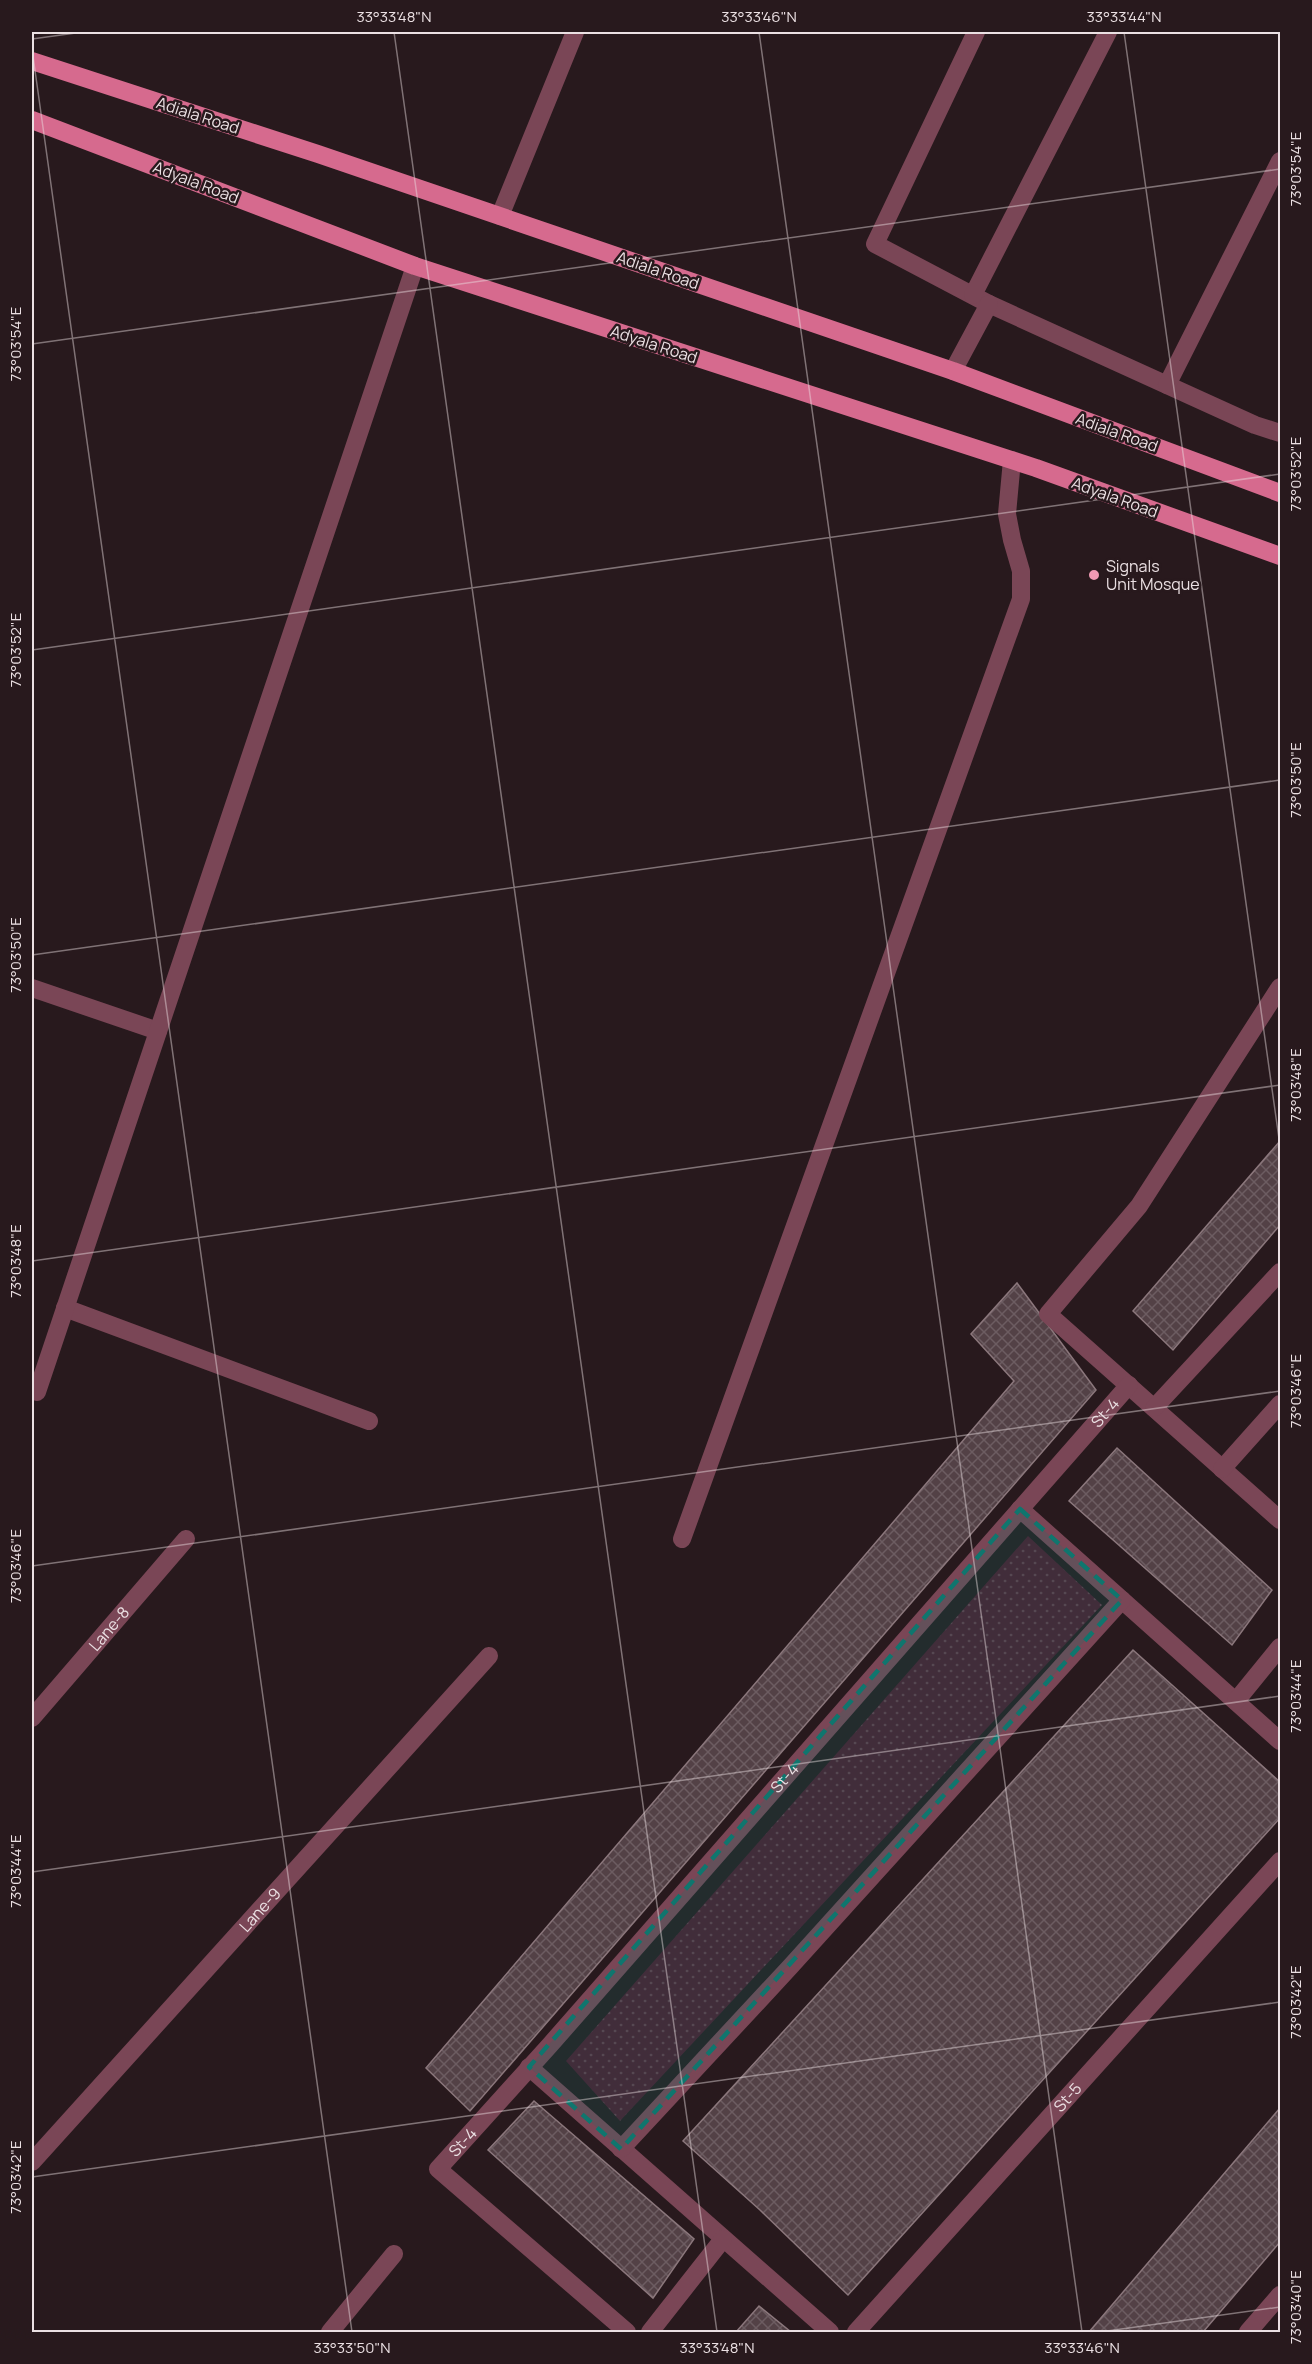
<svg xmlns="http://www.w3.org/2000/svg" width="1312" height="2364" font-family="Manrope,sans-serif">
  <style>
    .grass { fill: url(#grass-dots) }
    .building { fill: url(#building-cross-hatch); stroke: #8b777c; stroke-width: 1.5 }
    .lines { fill: none; stroke-linecap: round; stroke-linejoin: round }
    .minor { stroke: #7a4656; stroke-width: 18 }
    .major { stroke: #d66a8e; stroke-width: 18 }
    .marked { fill: #0f766e; fill-opacity: 0.2; stroke: #0f766e; stroke-width: 4.5; stroke-dasharray: 12 8; stroke-linejoin: round }
    .ticks { fill: none; stroke: #ebe0e3; stroke-width: 1.5; stroke-opacity: 0.45 }
    .poi-dot { fill: #f19ab4; stroke: #28191d; stroke-width: 2 }
    .labels { text-anchor: middle; stroke-width: 5; stroke-linejoin: round; paint-order: stroke }
    .street-label { font-size: 16px; fill: #ebe0e3; stroke: #28191d }
    .poi-label { font-size: 16px; fill: #ebe0e3; stroke: #28191d; text-anchor: start }
    .neatline { fill: none; stroke: #ebe0e3; stroke-width: 2 }
    .ticks-label { font-size: 15px; text-anchor: middle; fill: #ebe0e3 }
  </style>
  <defs>
    <pattern id="grass-dots" width="8" height="8" patternUnits="userSpaceOnUse" patternTransform="scale(1.5)"><rect width="8" height="8" fill="#4e1b2e"/><path d="M2 2h.1M6 6h.1" fill="none" stroke="#683c4c" stroke-width="1.8" stroke-linecap="round"/></pattern>
    <pattern id="building-cross-hatch" width="8" height="8" patternUnits="userSpaceOnUse" patternTransform="scale(1.5)"><rect width="8" height="8" fill="#534146"/><path d="M0 0l8 8M0 8l8-8" fill="none" stroke="#6c5c61"/></pattern>
  </defs>
  <rect width="100%" height="100%" fill="#28191d"/>
  <!-- grass -->
  <path class="grass" d="M1028 1536 1102 1605 620 2121 566 2061Z"/>
  <!-- building -->
  <g class="building">
    <path d="M1280 1141V1225L1173 1350 1133 1311Z"/>
    <path d="M1017 1283 1096 1390 470 2111 426 2068 1014 1381 971 1334Z"/>
    <path d="M1117 1448 1272 1590 1232 1645 1069 1501Z"/>
    <path d="M1133 1650 1280 1782V1818L848 2295 760 2210 683 2141Z"/>
    <path d="M534 2101 694 2239 653 2298 488 2150Z"/>
    <path d="M1280 2108V2242L1203 2332H1089Z"/>
    <path d="M759 2306 791 2332H736Z"/>
  </g>
  <g class="lines">
    <!-- minor -->
    <g class="minor">
      <path d="M976 32 875 244 989 304 1255 425 1280 433"/>
      <path d="M500 216 575 32"/>
      <path d="M973 295 1108 32"/>
      <path d="M953 371 989 304"/>
      <path d="M1167 385 1280 161"/>
      <path d="M1280 987 1139 1206 1048 1314 1280 1520"/>
      <path d="M32 988 158 1031"/>
      <path d="M65 1308 369 1421"/>
      <path d="M32 1390 37 1392 415 266"/>
      <path d="M1154 1408 1280 1272"/>
      <path d="M1222 1469 1280 1404"/>
      <path d="M1020 1509 1280 1741"/>
      <path d="M682 1539 1021 599V571L1012 540 1007 514 1012 460"/>
      <path d="M1236 1701 1280 1647"/>
      <path id="s1" d="M32 1718 186 1539"/>
      <path d="M529 2067 830 2332"/>
      <path d="M621 2149 790 1967 1122 1600"/>
      <path id="s2" d="M32 2162 489 1656"/>
      <path d="M330 2332 394 2254"/>
      <path id="s3" d="M627 2332 438 2169 550 2045 1129 1385"/>
      <path d="M650 2332 723 2239"/>
      <path id="s4" d="M856 2332 1280 1861"/>
      <path d="M1248 2332 1280 2295"/>
    </g>
    <!-- major -->
    <g class="major">
      <path d="M32 61 318 154 953 371 1280 493"/>
      <path d="M32 120 415 266 1036 468 1280 556"/>
    </g>
  </g>
  <!-- marked area -->
  <path class="marked" d="M1020 1509 1122 1600 621 2149 529 2067Z"/>
  <!-- ticks -->
  <path class="ticks" d="M394 32 717 2332M759 32 1082 2332M1124 32 1280 1146M32 39 83 32M32 49 352 2332M32 344 1280 169M32 650 1280 474M32 955 1280 780M32 1261 1280 1085M32 1566 1280 1391M32 1872 1280 1696M32 2177 1280 2002M1100 2332 1280 2307"/>
  <!-- markers -->
  <circle class="poi-dot" cx="1094" cy="575" r="6"/>
  <g class="labels">
    <!-- street labels -->
    <g class="street-label">
      <text transform="translate(198 115) rotate(18)" y="6">Adiala Road</text>
      <text transform="translate(196 182) rotate(21)" y="6">Adyala Road</text>
      <text transform="translate(658 270) rotate(19)" y="6">Adiala Road</text>
      <text transform="translate(654 344) rotate(18)" y="6">Adyala Road</text>
      <text transform="translate(1117 432) rotate(20)" y="6">Adiala Road</text>
      <text transform="translate(1115 497) rotate(20)" y="6">Adyala Road</text>
      <text dy="6" stroke="none"><textPath href="#s3" startOffset="1258">St-4</textPath></text>
      <text dy="6" stroke="none"><textPath href="#s1" startOffset="118">Lane-8</textPath></text>
      <text dy="6" stroke="none"><textPath href="#s3" startOffset="772">St-4</textPath></text>
      <text dy="6" stroke="none"><textPath href="#s2" startOffset="340">Lane-9</textPath></text>
      <text dy="6" stroke="none"><textPath href="#s4" startOffset="316">St-5</textPath></text>
      <text dy="6" stroke="none"><textPath href="#s3" startOffset="286">St-4</textPath></text>
    </g>
    <!-- poi labels -->
    <g class="poi-label">
      <text x="1106" y="572">Signals<tspan x="1106" dy="18">Unit Mosque</tspan></text>
    </g>
  </g>
  <!-- border -->
  <rect width="1312" height="2364" fill="none" stroke="#28191d" stroke-width="66"/>
  <rect x="33" y="33" width="1246" height="2298" class="neatline"/>
  <g class="ticks-label">
    <text x="394" y="22">33°33'48"N</text>
    <text x="759" y="22">33°33'46"N</text>
    <text x="1124" y="22">33°33'44"N</text>
    <text transform="translate(1296 169) rotate(-90)" y="5">73°03'54"E</text>
    <text transform="translate(16 344) rotate(-90)" y="5">73°03'54"E</text>
    <text transform="translate(1296 474) rotate(-90)" y="5">73°03'52"E</text>
    <text transform="translate(16 650) rotate(-90)" y="5">73°03'52"E</text>
    <text transform="translate(1296 780) rotate(-90)" y="5">73°03'50"E</text>
    <text transform="translate(16 955) rotate(-90)" y="5">73°03'50"E</text>
    <text transform="translate(1296 1085) rotate(-90)" y="5">73°03'48"E</text>
    <text transform="translate(16 1261) rotate(-90)" y="5">73°03'48"E</text>
    <text transform="translate(1296 1391) rotate(-90)" y="5">73°03'46"E</text>
    <text transform="translate(16 1566) rotate(-90)" y="5">73°03'46"E</text>
    <text transform="translate(1296 1696) rotate(-90)" y="5">73°03'44"E</text>
    <text transform="translate(16 1871) rotate(-90)" y="5">73°03'44"E</text>
    <text transform="translate(1296 2002) rotate(-90)" y="5">73°03'42"E</text>
    <text transform="translate(16 2177) rotate(-90)" y="5">73°03'42"E</text>
    <text transform="translate(1296 2307) rotate(-90)" y="5">73°03'40"E</text>
    <text x="352" y="2353">33°33'50"N</text>
    <text x="717" y="2353">33°33'48"N</text>
    <text x="1082" y="2353">33°33'46"N</text>
  </g>
</svg>
